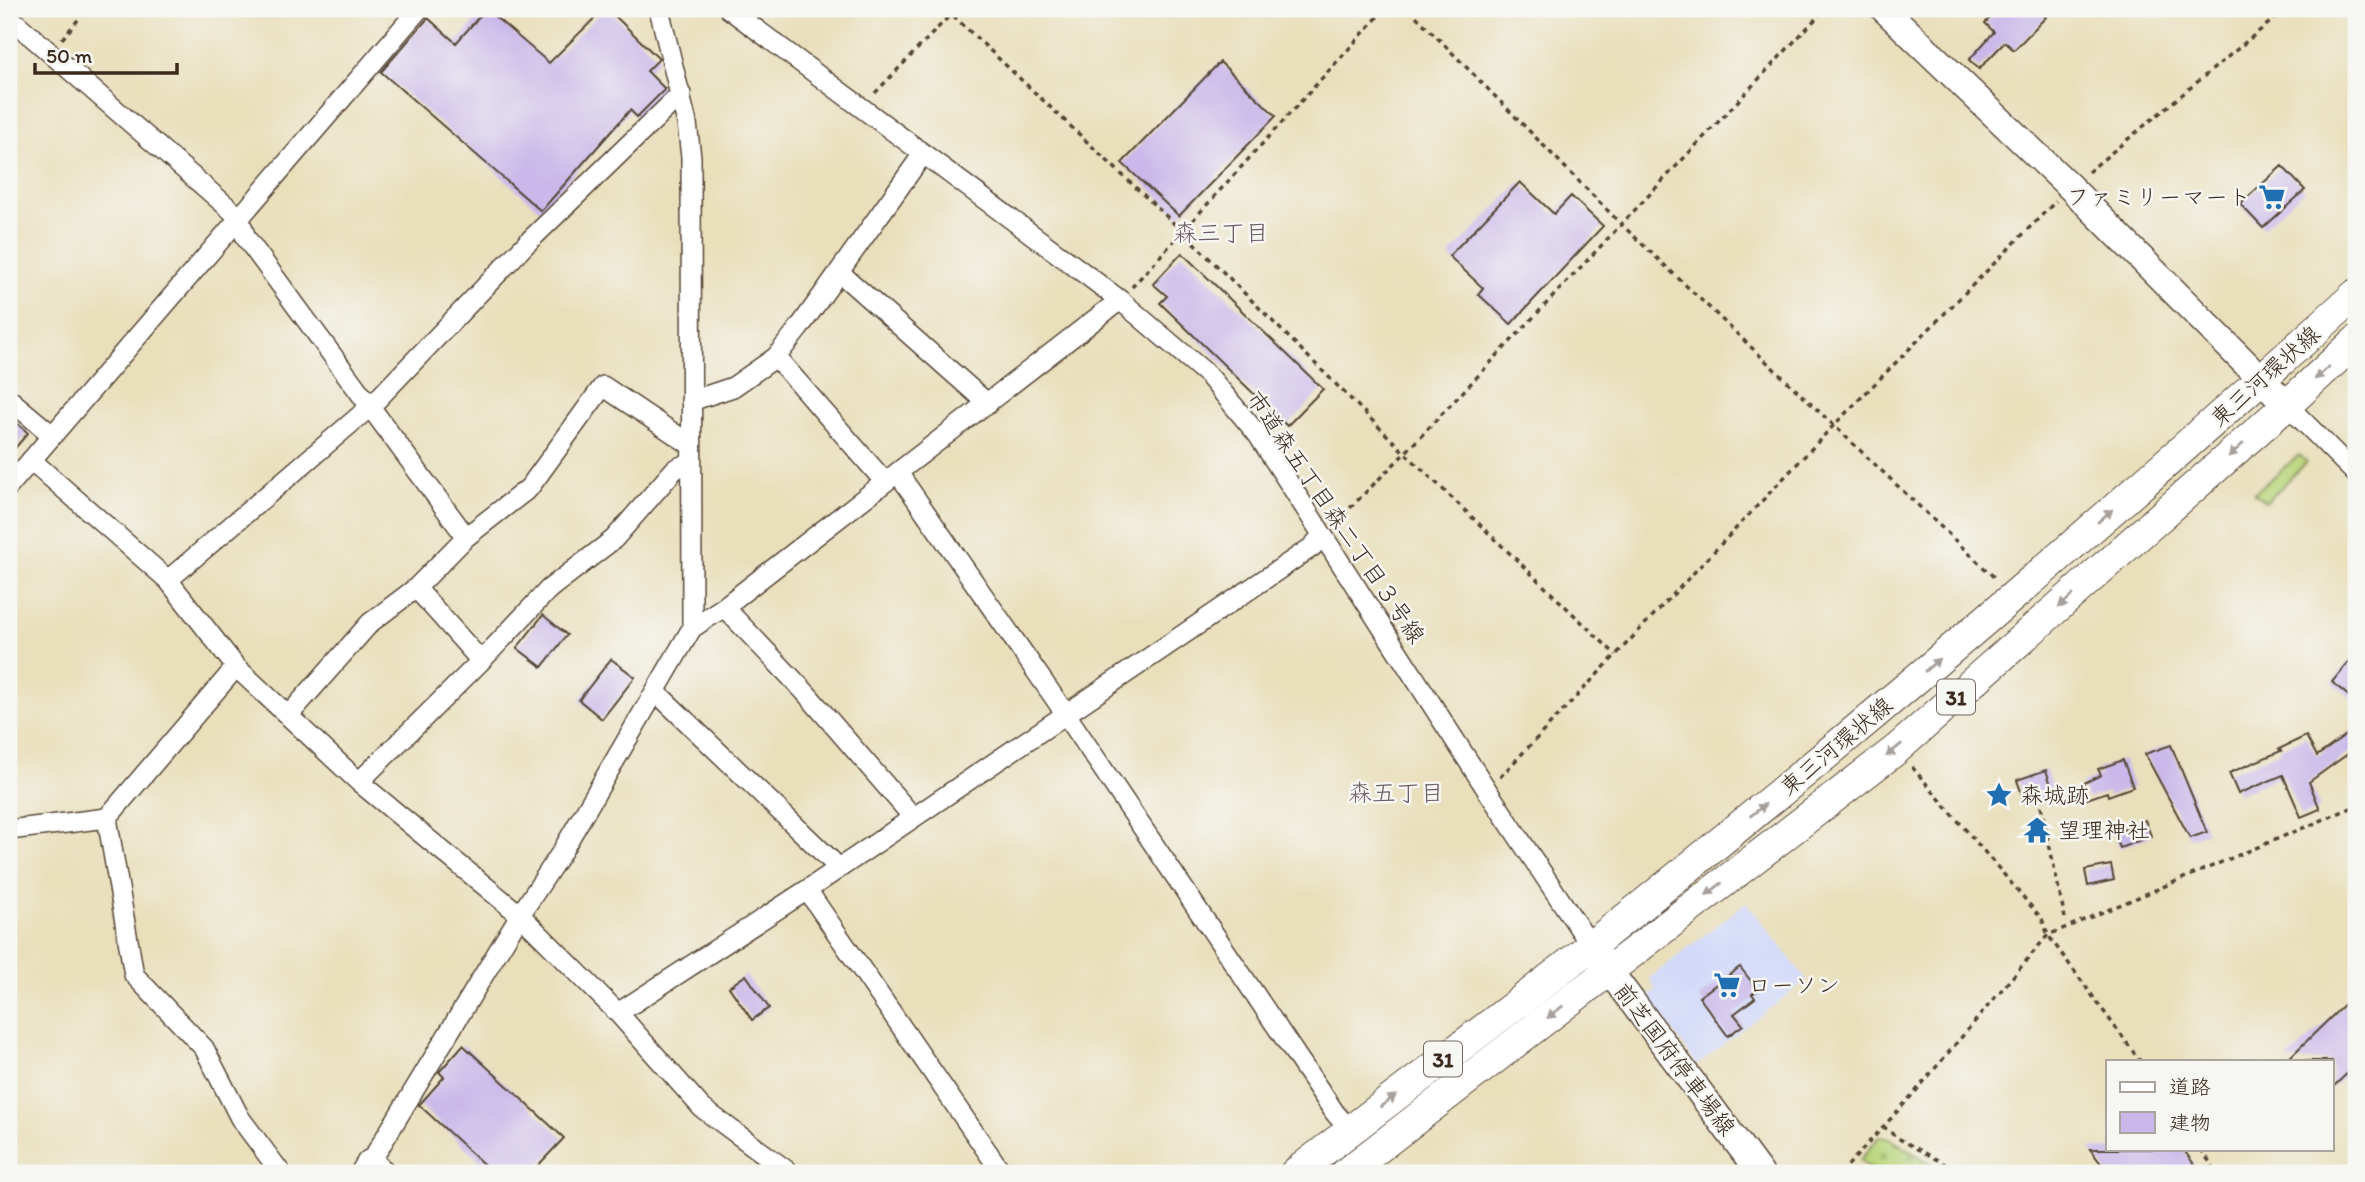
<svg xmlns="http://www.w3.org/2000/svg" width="2365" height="1182" viewBox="0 0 2365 1182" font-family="Itim,'Klee One',sans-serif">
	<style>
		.built { fill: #d2d9f9 }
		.grass { fill: url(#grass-tufts); stroke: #7a804e; stroke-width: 2 }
		.cemetery { fill: url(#cemetery-stones); stroke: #7a804e; stroke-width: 2 }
		.building { fill: #c9b8e9 }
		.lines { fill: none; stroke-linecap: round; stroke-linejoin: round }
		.street-casing { stroke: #554536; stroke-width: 22 }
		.secondary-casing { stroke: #554536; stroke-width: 29 }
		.primary-casing { stroke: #554536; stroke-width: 32 }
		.path { stroke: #554536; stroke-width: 3.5; stroke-dasharray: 5 5; stroke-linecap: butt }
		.street { stroke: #fff; stroke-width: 19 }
		.secondary { stroke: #fff; stroke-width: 26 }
		.primary { stroke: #fff; stroke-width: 30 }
		.oneway { fill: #a79f9a }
		.labels { text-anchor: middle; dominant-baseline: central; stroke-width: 5; stroke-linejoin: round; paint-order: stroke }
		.shield { fill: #f6f6f2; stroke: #73675e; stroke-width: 2 }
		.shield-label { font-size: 21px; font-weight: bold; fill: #3b2a1e }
		.poi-label { font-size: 23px; fill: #3b2a1e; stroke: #f6f6f2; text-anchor: start }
		.street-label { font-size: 23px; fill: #3b2a1e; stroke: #f6f6f2 }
		.neighbourhood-label { font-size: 24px; fill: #6d5c65; stroke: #f6f6f2 }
	</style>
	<defs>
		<pattern id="grass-tufts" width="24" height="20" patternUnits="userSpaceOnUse" patternTransform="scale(1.75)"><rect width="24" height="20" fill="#bad67d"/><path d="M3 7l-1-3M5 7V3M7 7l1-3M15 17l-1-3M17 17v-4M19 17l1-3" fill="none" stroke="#a1b86c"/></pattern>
		<pattern id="cemetery-stones" width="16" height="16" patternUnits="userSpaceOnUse" patternTransform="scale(1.75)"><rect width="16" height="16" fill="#bad67d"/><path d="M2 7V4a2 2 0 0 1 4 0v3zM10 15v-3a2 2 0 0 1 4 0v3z" fill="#a1b86c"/></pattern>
	</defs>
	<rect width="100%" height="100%" fill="#f6f6f2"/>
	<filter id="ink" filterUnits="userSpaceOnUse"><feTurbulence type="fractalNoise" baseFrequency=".0143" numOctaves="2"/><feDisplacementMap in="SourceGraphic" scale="14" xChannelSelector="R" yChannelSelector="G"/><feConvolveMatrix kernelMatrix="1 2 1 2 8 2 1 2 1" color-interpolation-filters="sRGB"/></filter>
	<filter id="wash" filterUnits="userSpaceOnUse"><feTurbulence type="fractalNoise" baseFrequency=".00686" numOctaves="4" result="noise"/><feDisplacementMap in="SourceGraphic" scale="28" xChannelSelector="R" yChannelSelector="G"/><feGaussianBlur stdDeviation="1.57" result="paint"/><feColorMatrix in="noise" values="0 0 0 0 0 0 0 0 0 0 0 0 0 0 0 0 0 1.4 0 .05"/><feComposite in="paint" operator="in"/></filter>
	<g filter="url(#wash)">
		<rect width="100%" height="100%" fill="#e9dfbb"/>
		<!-- built -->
		<path class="built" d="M1746,902L1807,980L1697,1065L1648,996L1656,990L1650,978Z"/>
		<!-- grass -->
		<path class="grass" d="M2299,455L2307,462L2266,502L2254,493Z"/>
		<!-- cemetery -->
		<path class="cemetery" d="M1879,1137H1887L1946,1173H1874L1860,1160Z"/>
		<g id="blocks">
			<!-- building -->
			<path class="building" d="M486,9L549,63L604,9H608L659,59L647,71L665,89L637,117L630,110L541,211L381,72L428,18L456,43Z
				M1999,9H2036L2046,17L2014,50L2005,42L1979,69L1969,60L1994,32L1985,23Z
				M1220,62L1276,116L1179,216L1122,163Z
				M2282,166L2305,190L2263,228L2240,204Z
				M1520,182L1554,214L1571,196L1603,226L1511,324L1478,294L1483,288L1449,256Z
				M1182,253L1323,389L1287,426L1160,303L1167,296L1153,284Z
				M9,416L28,433L9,455Z
				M543,615L567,635L542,667L517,648Z
				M2356,653V702L2332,682Z
				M611,659L635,677L602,719L579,700Z
				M2356,728V748L2309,782L2320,809L2301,817L2283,775L2238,794L2229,773L2281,751L2279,749L2306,736L2317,756Z
				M2171,745L2207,832L2190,838L2145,754Z
				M2123,760L2133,787L2108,796L2107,792L2087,799L2082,784L2101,775L2098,769Z
				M2046,770L2054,794L2025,803L2017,780Z
				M2145,820L2151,836L2120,848L2114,834Z
				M2111,865L2114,880L2088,886L2085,870Z
				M1740,967L1758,990L1752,994L1755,998L1734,1014L1743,1025L1728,1036L1699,997Z
				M746,975L769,1008L752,1020L729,987Z
				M2356,993V1065L2332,1088V1061H2286Z
				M463,1045L564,1138L531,1173H493L419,1105L444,1077L439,1072Z
				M2090,1149H2183L2196,1167L2187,1173H2108Z"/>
		</g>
	</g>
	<g filter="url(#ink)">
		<use href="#blocks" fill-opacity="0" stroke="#554536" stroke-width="2"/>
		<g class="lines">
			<!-- street casing -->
			<g class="street-casing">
				<path id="street" d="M659,9L687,123L691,157L692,628
					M729,9L1120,300L1209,376L1258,435L1487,790L1591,946
					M9,17L239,217L246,238L466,537
					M839,272L988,404
					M776,357L885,482
					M9,399L52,435
					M691,401L733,387L776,357L799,328L923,154
					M2287,405L2356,474
					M31,460L168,580L236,667L359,782L520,915L618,1013L702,1108L790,1173
					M898,473L1065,713L1335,1113L1350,1130
					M9,486L419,9
					M168,580L371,406L526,244L681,94
					M416,588L481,661
					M724,607L805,692L913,817
					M656,692L839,868
					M288,716L370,623L416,588L466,537L529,488L603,386L691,445
					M359,782L481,661L549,589L614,539L675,469L691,462
					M107,818L134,975L204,1048L240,1118L281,1173
					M9,830L107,818L236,667
					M807,890L1002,1173
					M618,1013L807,890L1312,547L1322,536
					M370,1163L520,915L561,853L692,628L724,607L1120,300"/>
			</g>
			<!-- secondary casing -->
			<g class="secondary-casing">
				<path id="secondary" d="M1884,9L2070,187L2287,405
					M1598,956L1760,1173
					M364,1173L370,1163L382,1173"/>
			</g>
			<!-- primary casing -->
			<g class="primary-casing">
				<path id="primary" d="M1295,1173C1394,1096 1494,1023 1592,945C1854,737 2108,518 2356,294
					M1346,1173L1897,749L2287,405L2356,341"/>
			</g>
			<!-- path -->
			<path class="path" d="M946,9L1183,232L1405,453L1616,655
				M1409,9L1621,224L1996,579
				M62,39L87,9
				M875,93L956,9
				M2088,172L2286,9
				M1132,287L1385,9
				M1336,522L1405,453L1825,9
				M1912,767L2042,919L2048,935L2140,1061
				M1500,777L1834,425L2056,201
				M2041,806L2065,918
				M1883,1126L1896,1137L1961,1173
				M2201,1149L2217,1173
				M1841,1173L1915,1092L2048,935L2351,808L2356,803"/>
			<!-- street -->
			<use href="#street" class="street"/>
			<!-- secondary -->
			<use href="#secondary" class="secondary"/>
			<!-- primary -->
			<use href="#primary" class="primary"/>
		</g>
		<!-- one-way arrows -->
		<defs><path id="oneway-solid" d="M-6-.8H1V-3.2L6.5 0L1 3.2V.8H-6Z" transform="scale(1.75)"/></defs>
		<g class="oneway">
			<use href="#oneway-solid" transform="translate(2322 373) rotate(138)"/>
			<use href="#oneway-solid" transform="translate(2236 450) rotate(138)"/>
			<use href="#oneway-solid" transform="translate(2105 516) rotate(-41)"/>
			<use href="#oneway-solid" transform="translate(2066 601) rotate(138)"/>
			<use href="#oneway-solid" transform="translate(1932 665) rotate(-41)"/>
			<use href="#oneway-solid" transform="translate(1894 750) rotate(141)"/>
			<use href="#oneway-solid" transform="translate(1758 810) rotate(-39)"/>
			<use href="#oneway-solid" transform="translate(1714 889) rotate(143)"/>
			<use href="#oneway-solid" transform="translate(1555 1012) rotate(142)"/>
			<use href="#oneway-solid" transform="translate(1388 1101) rotate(-37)"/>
		</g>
	</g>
	<!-- icons -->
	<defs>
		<g id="supermarket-bare" transform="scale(2.1)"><path d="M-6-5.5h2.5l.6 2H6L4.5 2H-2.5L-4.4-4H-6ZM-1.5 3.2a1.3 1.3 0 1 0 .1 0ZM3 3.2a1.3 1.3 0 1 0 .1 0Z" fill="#1f6fb2" stroke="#f6f6f2" stroke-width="2.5" paint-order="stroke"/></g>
		<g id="sight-bare" transform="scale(2.1)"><path d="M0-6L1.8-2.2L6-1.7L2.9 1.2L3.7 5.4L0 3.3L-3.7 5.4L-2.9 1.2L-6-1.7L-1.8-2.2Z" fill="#1f6fb2" stroke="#f6f6f2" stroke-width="2.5" paint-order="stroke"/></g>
		<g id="temple-bare" transform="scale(2.1)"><path d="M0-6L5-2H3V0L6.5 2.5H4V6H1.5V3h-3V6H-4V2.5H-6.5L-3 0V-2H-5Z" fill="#1f6fb2" stroke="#f6f6f2" stroke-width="2.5" paint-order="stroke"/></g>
	</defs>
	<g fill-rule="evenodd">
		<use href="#supermarket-bare" x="2272" y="197"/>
		<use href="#sight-bare" x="1999" y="795"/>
		<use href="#temple-bare" x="2037" y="830"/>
		<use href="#supermarket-bare" x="1727" y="985"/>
	</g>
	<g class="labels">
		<!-- shield labels -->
		<g class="shield">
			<rect x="1937" y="679.5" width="38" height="35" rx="5"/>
			<rect x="1424" y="1041.5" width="38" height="35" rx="5"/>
		</g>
		<g class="shield-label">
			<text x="1956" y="697">31</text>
			<text x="1443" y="1059">31</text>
		</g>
		<!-- poi labels -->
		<g class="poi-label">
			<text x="2251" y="197" text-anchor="end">ファミリーマート</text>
			<text x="2020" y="795">森城跡</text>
			<text x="2058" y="830">望理神社</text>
			<text x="1748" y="985">ローソン</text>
		</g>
		<!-- street labels -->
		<g class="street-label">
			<text transform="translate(2265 376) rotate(-42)">東三河環状線</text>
			<text transform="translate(1336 517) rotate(56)">市道森五丁目森二丁目３号線</text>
			<text transform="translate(1836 746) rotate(-40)">東三河環状線</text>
			<text transform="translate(1675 1059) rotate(53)">前芝国府停車場線</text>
		</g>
		<!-- neighbourhood labels -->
		<g class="neighbourhood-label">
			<text x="1221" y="232">森三丁目</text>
			<text x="1396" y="792">森五丁目</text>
		</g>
	</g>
	<!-- margin -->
	<rect width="2365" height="1182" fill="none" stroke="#f6f6f2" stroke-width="35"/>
	<!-- legend -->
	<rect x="2106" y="1060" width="228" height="91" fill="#f6f6f2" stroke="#aba49d" stroke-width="2"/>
	<rect x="2120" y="1082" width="35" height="10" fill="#ffffff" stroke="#aba49d" stroke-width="2"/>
	<text x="2169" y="1094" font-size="21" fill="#3b2a1e">道路</text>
	<rect x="2120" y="1112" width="35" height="21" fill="#c9b8e9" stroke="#aba49d" stroke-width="2"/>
	<text x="2169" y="1130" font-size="21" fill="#3b2a1e">建物</text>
	<!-- scale -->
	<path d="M35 63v10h142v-10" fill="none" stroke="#3b2a1e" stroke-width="3.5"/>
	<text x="46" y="63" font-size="21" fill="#3b2a1e" stroke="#f6f6f2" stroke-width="5" paint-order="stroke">50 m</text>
</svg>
